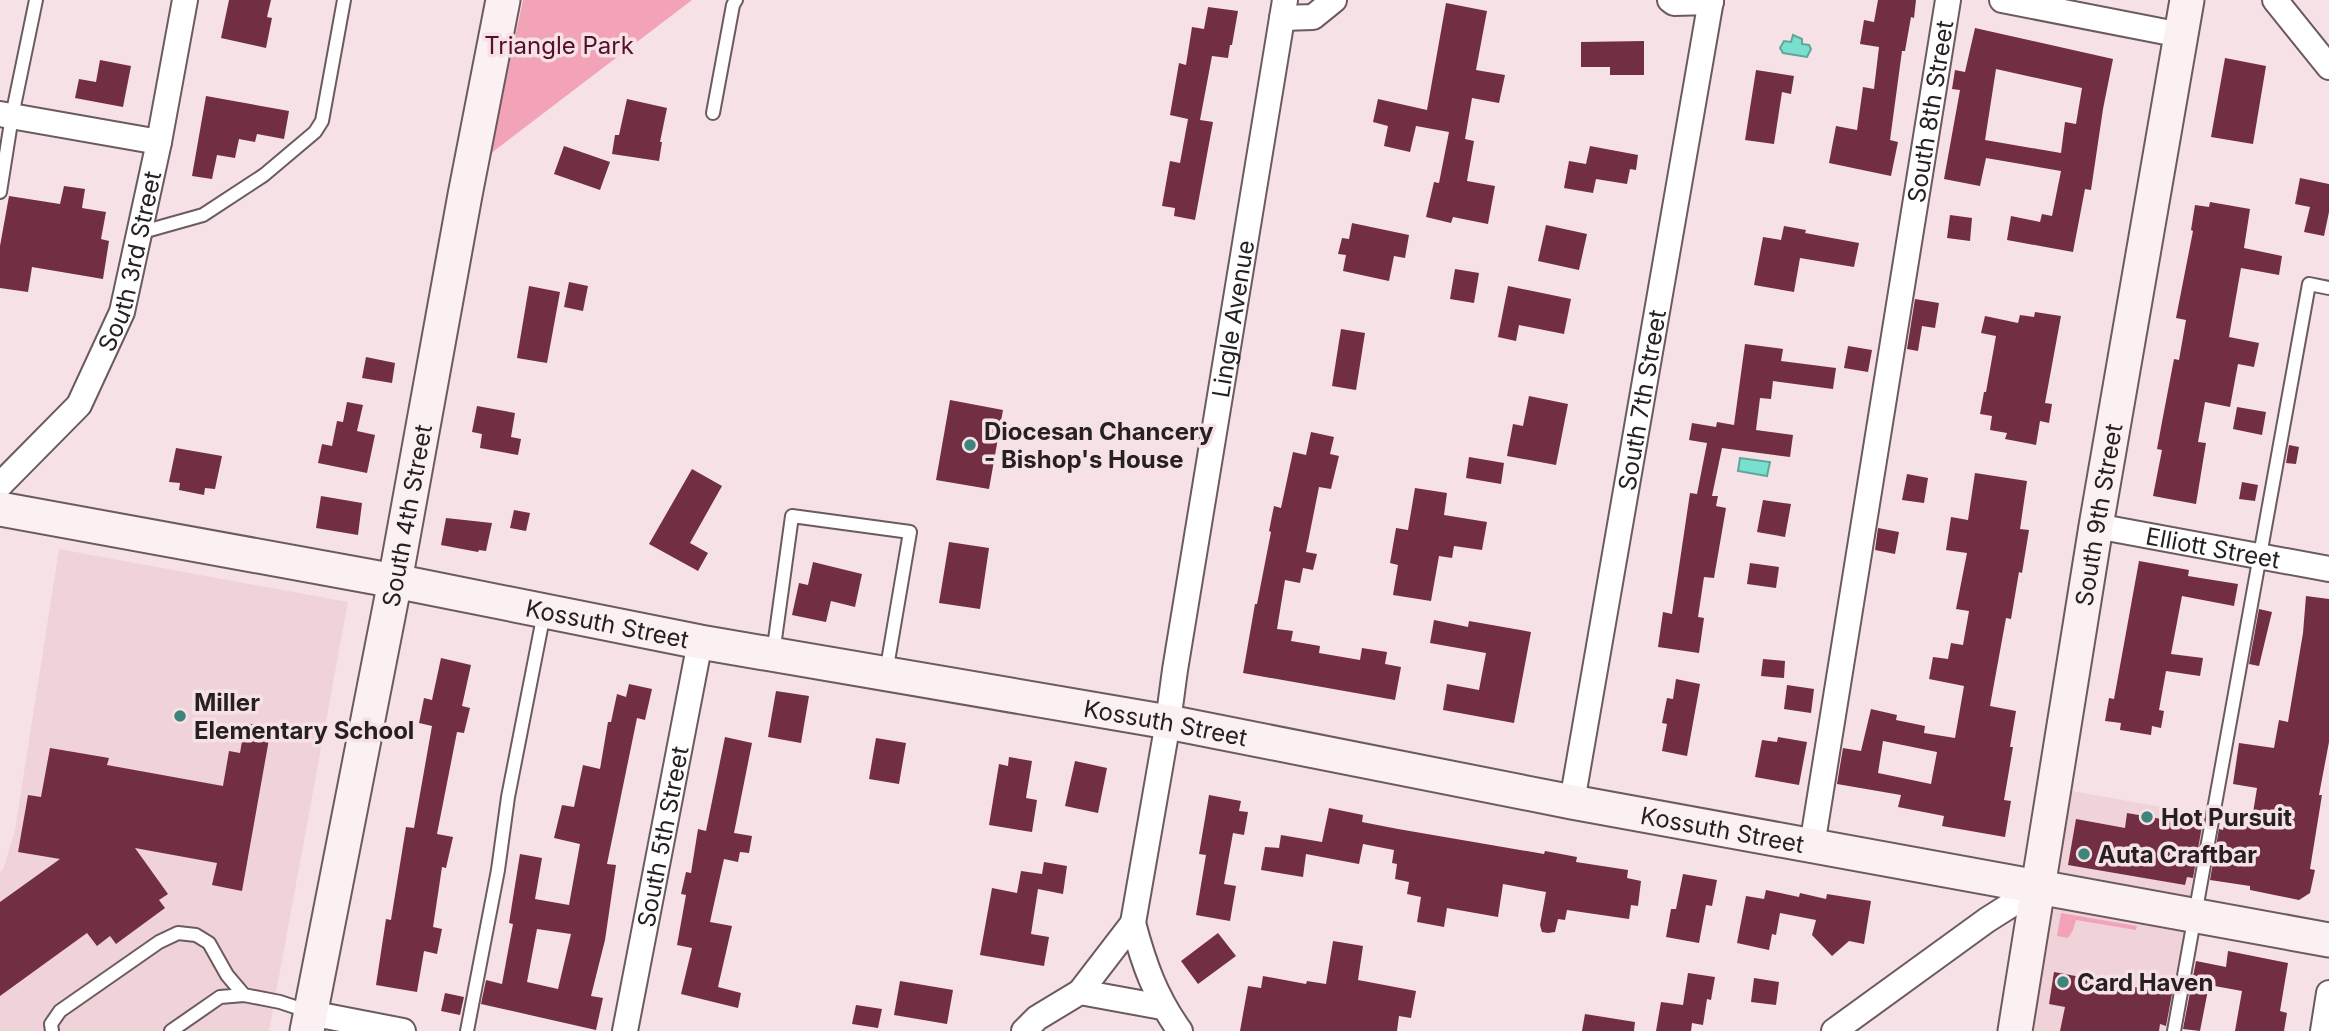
<svg xmlns="http://www.w3.org/2000/svg" width="2329" height="1031" viewBox="0 0 2329 1031" font-family="Inter,sans-serif">
	<style>
		.built { fill: #efd3d9 }
		.green { fill: #f3a3b8 }
		.water { fill: #79dfcf; stroke: #60a69b; stroke-width: 2 }
		.building { fill: #722e43; fill-rule: evenodd }
		.lines { fill: none; stroke-linecap: round; stroke-linejoin: round }
		.lane-casing { stroke: #6b5a5e; stroke-width: 16 }
		.street-casing { stroke: #6b5a5e; stroke-width: 28 }
		.secondary-casing { stroke: #6b5a5e; stroke-width: 37 }
		.lane { stroke: #fff; stroke-width: 12 }
		.street { stroke: #fff; stroke-width: 24 }
		.secondary { stroke: #fbf0f2; stroke-width: 33 }
		.poi-dot { fill: #3f847a; stroke: #f6e2e6; stroke-width: 2.5 }
		.labels { text-anchor: middle; dominant-baseline: central; stroke-width: 7; stroke-linejoin: round; paint-order: stroke }
		.park-label { font-size: 24px; fill: #550f2a; stroke: #f6e2e6 }
		.street-label { font-size: 24px; fill: #272022; stroke: #f6e2e6 }
		.poi-label { font-size: 24px; font-weight: bold; fill: #272022; stroke: #f6e2e6; text-anchor: start }
	</style>
	<rect width="100%" height="100%" fill="#f6e2e6"/>
	<!-- built -->
	<path class="built" d="M59,549L348,602L269,1031H0V872L3,870L15,830Z
		M2055,788L2213,816L2174,1031H2016Z"/>
	<!-- green -->
	<path class="green" d="M523,0H692L490,154Z
		M2061,913L2137,926L2136,930L2076,920L2073,930L2068,938L2057,936Z"/>
	<!-- water -->
	<path class="water" d="M1793,35L1802,39V44L1809,45L1811,49L1807,57L1783,53L1780,48L1784,41L1791,42Z
		M1740,458L1770,462L1767,476L1738,471Z"/>
	<!-- building -->
	<path class="building" d="M229,0H271L267,17L272,18L266,48L221,38Z
		M1878,0H1916L1914,18L1911,17L1905,51H1902L1890,140L1898,142L1891,176L1829,163L1836,126L1857,130L1863,87L1874,89L1879,47L1860,44L1864,20L1874,22Z
		M1446,3L1487,11L1476,70L1505,75L1499,103L1472,98L1465,139L1474,141L1467,181L1495,186L1488,224L1453,217L1451,223L1426,217L1434,182L1439,183L1449,132L1416,126L1410,152L1384,146L1388,126L1373,122L1378,99L1427,110Z
		M1208,7L1238,11L1232,45H1230L1228,58L1212,56L1200,120L1213,122L1195,220L1174,216L1175,208L1162,206L1170,161L1180,163L1188,119L1170,115L1179,63L1186,65L1192,27L1204,29Z
		M1975,28L2113,59L2103,109L2091,190L2085,189L2073,252L2007,240L2011,216L2040,222L2042,214L2052,216L2061,171L1986,158L1980,186L1944,179L1960,90L1952,89L1955,70L1965,72ZM1996,69L2082,88L2076,124L2065,122L2061,153L1985,140Z
		M1644,41V75H1610V67H1581V42Z
		M2225,58L2266,66L2253,144L2211,137Z
		M100,60L131,66L123,107L75,98L79,79L96,82Z
		M1756,70L1794,76L1791,94L1782,92L1774,144L1745,140Z
		M206,96L289,111L284,139L257,134L255,142L239,139L235,158L217,155L212,179L192,176Z
		M627,99L667,108L660,142H662L659,161L612,154L615,135H619Z
		M564,146L610,162L600,190L554,174Z
		M1590,146L1638,155L1636,170L1630,169L1627,184L1596,179L1593,193L1564,188L1569,161L1586,164Z
		M2300,178L2329,184V212L2324,236L2304,232L2310,207L2295,204Z
		M64,186L85,189L82,208L106,212L101,239L109,241L103,279L32,267L28,292L0,288V246L9,196L60,204Z
		M2210,202L2250,209L2244,248L2282,256L2279,275L2241,268L2229,337L2259,343L2254,367L2238,364L2230,407L2205,402L2198,442L2206,443L2196,504L2153,496L2162,450L2157,449L2162,422L2174,359L2179,360L2186,320L2176,318L2193,231L2191,230L2195,205L2209,207Z
		M1950,215L1972,218L1970,241L1947,238Z
		M1352,223L1409,235L1405,258L1394,256L1389,281L1343,271L1346,255L1338,254L1342,238L1349,239Z
		M1546,225L1587,234L1579,270L1538,261Z
		M1784,226L1806,230L1805,233L1859,243L1854,267L1800,258L1794,292L1754,285L1763,237L1781,240Z
		M1455,269L1479,273L1474,303L1450,299Z
		M569,282L588,286L583,311L564,307Z
		M529,286L560,292L547,363L517,358Z
		M1508,286L1571,299L1564,334L1519,325L1516,341L1498,337Z
		M1915,299L1939,303L1935,328L1922,326L1918,351L1907,349Z
		M2035,312L2061,316L2045,403L2052,404L2049,423L2040,421L2036,445L2005,439L2007,433L1990,430L1992,416L1980,414L1984,392H1986L1996,336L1981,333L1985,316L2018,323L2020,315L2034,317Z
		M1341,329L1365,333L1356,390L1332,386Z
		M1745,344L1783,349L1781,361L1836,368L1833,389L1773,381L1771,399L1760,398L1756,430L1793,435L1790,457L1722,448L1712,496H1718L1716,506L1726,508L1714,578L1704,577L1698,617L1704,618L1699,653L1658,647L1663,612L1672,614L1690,493L1697,494L1707,443L1689,440L1692,423L1716,427L1717,422L1734,425Z
		M1848,346L1872,350L1868,372L1844,368Z
		M366,357L395,363L392,383L362,378Z
		M1529,396L1568,404L1556,465L1507,456L1513,424L1523,426Z
		M950,400L1003,410L989,489L936,480Z
		M347,402L363,405L357,431L375,435L367,473L318,463L322,444L332,446L337,421L343,422Z
		M477,406L515,413L511,437L521,439L518,455L480,448L482,434L472,432Z
		M2237,407L2266,412L2262,435L2233,429Z
		M1311,432L1334,437L1330,454L1339,456L1331,489L1319,487L1306,552L1317,554L1313,570L1303,568L1300,583L1285,580L1277,629L1293,631L1291,641L1320,646L1319,653L1360,660L1362,648L1387,652L1385,664L1401,667L1395,700L1243,673L1255,604H1257L1271,532L1269,531L1274,506L1281,508L1293,452L1306,455Z
		M2289,445L2299,447L2296,464L2286,463Z
		M176,448L222,456L215,489L205,488L204,495L179,490L180,483L169,482Z
		M1469,457L1504,463L1501,484L1466,478Z
		M692,469L722,486L690,543L708,553L698,571L649,544Z
		M1975,473L2027,481L2020,529L2029,530L2022,573L2019,572L2011,619L2006,618L1990,706L2016,711L2010,747H2013L2004,800L2011,801L2005,837L1942,826L1944,816L1898,807L1901,795L1837,784L1843,748L1861,751L1871,709L1897,715L1896,720L1925,726L1924,733L1955,738L1964,686L1929,679L1933,657L1948,659L1951,643L1963,645L1969,611L1956,609L1967,553L1946,550L1951,517L1968,520ZM1883,741L1937,752L1931,784L1878,773Z
		M1907,474L1928,478L1924,503L1902,500Z
		M2242,482L2258,485L2255,501L2239,499Z
		M1415,488L1447,493L1444,515L1487,522L1482,550L1454,546L1452,558L1439,556L1431,601L1393,595L1398,565L1390,563L1396,528L1408,530Z
		M321,496L362,503L358,535L316,528Z
		M1763,500L1791,504L1785,537L1757,532Z
		M514,510L530,513L526,531L510,528Z
		M446,518L492,523L486,551L479,550L478,552L441,545Z
		M1878,528L1899,532L1895,554L1875,550Z
		M949,542L989,548L980,609L939,603Z
		M2139,561L2189,570L2188,576L2238,584L2234,606L2182,596L2171,654L2203,658L2200,676L2166,671L2159,710L2164,711L2161,728L2152,726L2151,735L2120,730L2121,723L2105,721L2109,698L2114,699Z
		M813,562L862,574L855,607L831,601L826,622L792,615L799,583L808,585Z
		M1750,563L1779,567L1776,588L1747,584Z
		M2306,596L2329,599V742L2319,795H2322L2310,869L2315,870L2310,893L2299,900L2250,890V886L2210,880L2219,829L2223,830L2225,821L2251,825L2257,788L2233,784L2239,743L2274,748L2279,720L2288,722L2303,633Z
		M2259,609L2272,612L2259,666L2249,664Z
		M1434,620L1468,627L1469,621L1531,632L1514,723L1443,710L1447,684L1479,690L1486,653L1430,643Z
		M441,658L471,665L462,706L470,708L464,733L457,732L437,834L453,837L446,868L442,867L433,927L442,929L437,954L424,951L417,992L376,985L386,919L391,920L406,827L414,828L432,726L419,723L424,698L432,700Z
		M1763,659L1785,661L1784,678L1761,676Z
		M1676,679L1700,684L1687,756L1662,751L1667,724L1662,723L1667,698L1673,699Z
		M629,684L652,689L645,720L637,718L607,864L616,865L605,940L591,996L603,998L596,1030L481,1004L486,980L502,984L513,924L509,923L520,854L542,858L535,899L569,905L580,844L554,838L562,805L574,807L583,765L600,769L608,722H611L617,694L626,697ZM537,929L571,934L558,989L527,982Z
		M1787,685L1814,689L1811,713L1784,709Z
		M776,691L809,696L801,743L768,737Z
		M245,723L271,728L242,891L212,885L217,863L135,848L168,894L159,900L165,908L116,944L110,936L97,946L87,933L0,996V902L60,859L18,852L28,795L41,797L50,748L109,758L107,765L223,786L229,751L240,753Z
		M725,737L752,743L734,833L752,836L749,853L740,852L738,862L724,859L710,922L732,926L718,987L741,993L738,1008L681,994L692,948L677,945L686,895L681,894L686,872L691,873L698,829L706,831Z
		M1778,737L1807,742L1799,785L1755,777L1762,740L1777,742Z
		M876,738L906,743L899,784L869,779Z
		M1009,757L1032,761L1026,798L1037,800L1032,832L989,825L999,764L1008,766Z
		M1075,761L1107,768L1098,813L1065,806Z
		M1209,795L1241,801L1239,811L1248,812L1244,835L1233,833L1224,884L1236,886L1230,921L1196,915L1206,855L1199,854Z
		M1329,808L1363,815L1362,822L1398,829L1544,854L1545,851L1577,857L1576,862L1628,870L1627,878L1641,881L1638,906L1631,905L1629,919L1567,910L1565,920L1558,919L1555,932L1548,933L1542,932L1540,925L1546,892L1503,884L1498,917L1447,908L1444,927L1417,922L1421,897L1407,894L1409,882L1395,879L1397,864L1392,863L1394,850L1363,844L1359,864L1306,854L1303,877L1261,870L1265,847L1279,848L1281,835L1322,842Z
		M2127,813L2202,826L2193,878L2187,877L2185,885L2068,865L2076,819L2125,828Z
		M1044,862L1067,866L1063,894L1038,889L1031,934L1049,937L1044,966L980,955L992,888L1017,893L1021,871L1042,874Z
		M1683,874L1717,880L1712,906L1706,905L1699,943L1666,937L1671,909H1676Z
		M1766,890L1799,897L1800,893L1826,899L1827,894L1871,901L1864,944L1849,941L1832,956L1812,935L1816,920L1780,913L1776,935L1772,934L1769,950L1737,943L1746,896L1764,899Z
		M1218,933L1236,956L1198,984L1181,961Z
		M1333,941L1363,946L1358,980L1416,991L1411,1018L1399,1016L1397,1031H1240L1248,986L1261,988L1263,976L1306,984L1307,981L1326,984Z
		M2228,951L2288,963L2280,1011L2287,1013L2284,1031H2235L2242,991L2209,985L2200,1031L2183,1029L2196,961L2226,967Z
		M2054,972L2172,994L2166,1026L2160,1024L2159,1031H2060L2065,1007L2049,1004Z
		M1688,973L1715,977L1711,1000L1707,999L1703,1025L1692,1023L1691,1031H1656L1661,1002L1683,1005Z
		M1754,978L1779,982L1776,1005L1751,1002Z
		M900,981L953,990L947,1024L894,1015Z
		M445,993L464,997L460,1015L441,1011Z
		M856,1005L882,1009L878,1028L852,1024Z
		M1585,1014L1635,1022L1634,1031H1582Z"/>
	<g class="lines">
		<!-- lane casing -->
		<g class="lane-casing">
			<path id="lane" d="M713,113L733,5L736,0
				M0,192L12,116L36,0
				M139,233L203,215L264,175L315,132L322,121L344,0
				M773,654L792,516L910,532L886,673
				M52,1031L51,1024L60,1011L159,942L178,933L196,935L209,943L227,975L244,995L280,1002L310,1012
				M171,1031L220,997L244,995
				M467,1031L498,870L508,797L544,613
				M2174,1031L2309,284L2329,288"/>
		</g>
		<!-- street casing -->
		<g class="street-casing">
			<g id="street">
				<path d="M1670,0L1674,3L1711,2"/>
				<path d="M2002,0L2181,35"/>
				<path d="M2275,0L2329,67"/>
				<path d="M1282,18L1313,17L1334,0"/>
				<path d="M0,114L159,142"/>
				<path id="s1" d="M0,485L79,405L122,312L159,142L185,0"/>
				<path id="s2" d="M2096,526L2329,569"/>
				<path id="s3" d="M1572,802L1711,0"/>
				<path id="s4" d="M1812,846L1948,0"/>
				<path d="M1133,923C1144,964 1155,996 1180,1031"/>
				<path d="M1080,992L1162,1007"/>
				<path d="M310,1013L403,1031"/>
				<path id="s5" d="M625,1031L700,642"/>
				<path id="s6" d="M1024,1031L1037,1018L1080,992L1133,923L1168,722L1175,670L1285,0"/>
				<path d="M1834,1031L1987,920L2039,887"/>
				<path d="M2323,1031L2329,993"/>
			</g>
		</g>
		<!-- secondary casing -->
		<g class="secondary-casing">
			<g id="secondary">
				<path id="s7" d="M0,509L395,581L700,642L1168,722L1572,802L2329,940"/>
				<path id="s8" d="M307,1031L395,581L465,195L503,0"/>
				<path id="s9" d="M2015,1031L2096,526L2187,0"/>
			</g>
		</g>
		<!-- lane -->
		<use href="#lane" class="lane"/>
		<!-- street -->
		<use href="#street" class="street"/>
		<!-- secondary -->
		<use href="#secondary" class="secondary"/>
	</g>
	<!-- markers -->
	<g class="poi-dot">
		<circle cx="970" cy="445" r="7"/>
		<circle cx="180" cy="716" r="7"/>
		<circle cx="2147" cy="817" r="7"/>
		<circle cx="2084" cy="854" r="7"/>
		<circle cx="2063" cy="982" r="7"/>
	</g>
	<g class="labels">
		<!-- park labels -->
		<g class="park-label">
			<text x="559" y="45">Triangle Park</text>
		</g>
		<!-- street labels -->
		<g class="street-label">
			<text stroke="none"><textPath href="#s4" startOffset="744">South 8th Street</textPath></text>
			<text stroke="none"><textPath href="#s1" startOffset="266">South 3rd Street</textPath></text>
			<text stroke="none"><textPath href="#s6" startOffset="768">Lingle Avenue</textPath></text>
			<text stroke="none"><textPath href="#s3" startOffset="408">South 7th Street</textPath></text>
			<text stroke="none"><textPath href="#s9" startOffset="523">South 9th Street</textPath></text>
			<text stroke="none"><textPath href="#s8" startOffset="525">South 4th Street</textPath></text>
			<text stroke="none"><textPath href="#s2" startOffset="119">Elliott Street</textPath></text>
			<text stroke="none"><textPath href="#s7" startOffset="618">Kossuth Street</textPath></text>
			<text stroke="none"><textPath href="#s7" startOffset="1185">Kossuth Street</textPath></text>
			<text stroke="none"><textPath href="#s7" startOffset="1752">Kossuth Street</textPath></text>
			<text stroke="none"><textPath href="#s5" startOffset="198">South 5th Street</textPath></text>
		</g>
		<!-- poi labels -->
		<g class="poi-label">
			<text x="984" y="431">Diocesan Chancery<tspan x="984" dy="28">- Bishop's House</tspan></text>
			<text x="194" y="702">Miller<tspan x="194" dy="28">Elementary School</tspan></text>
			<text x="2161" y="817">Hot Pursuit</text>
			<text x="2098" y="854">Auta Craftbar</text>
			<text x="2077" y="982">Card Haven</text>
		</g>
	</g>
</svg>
